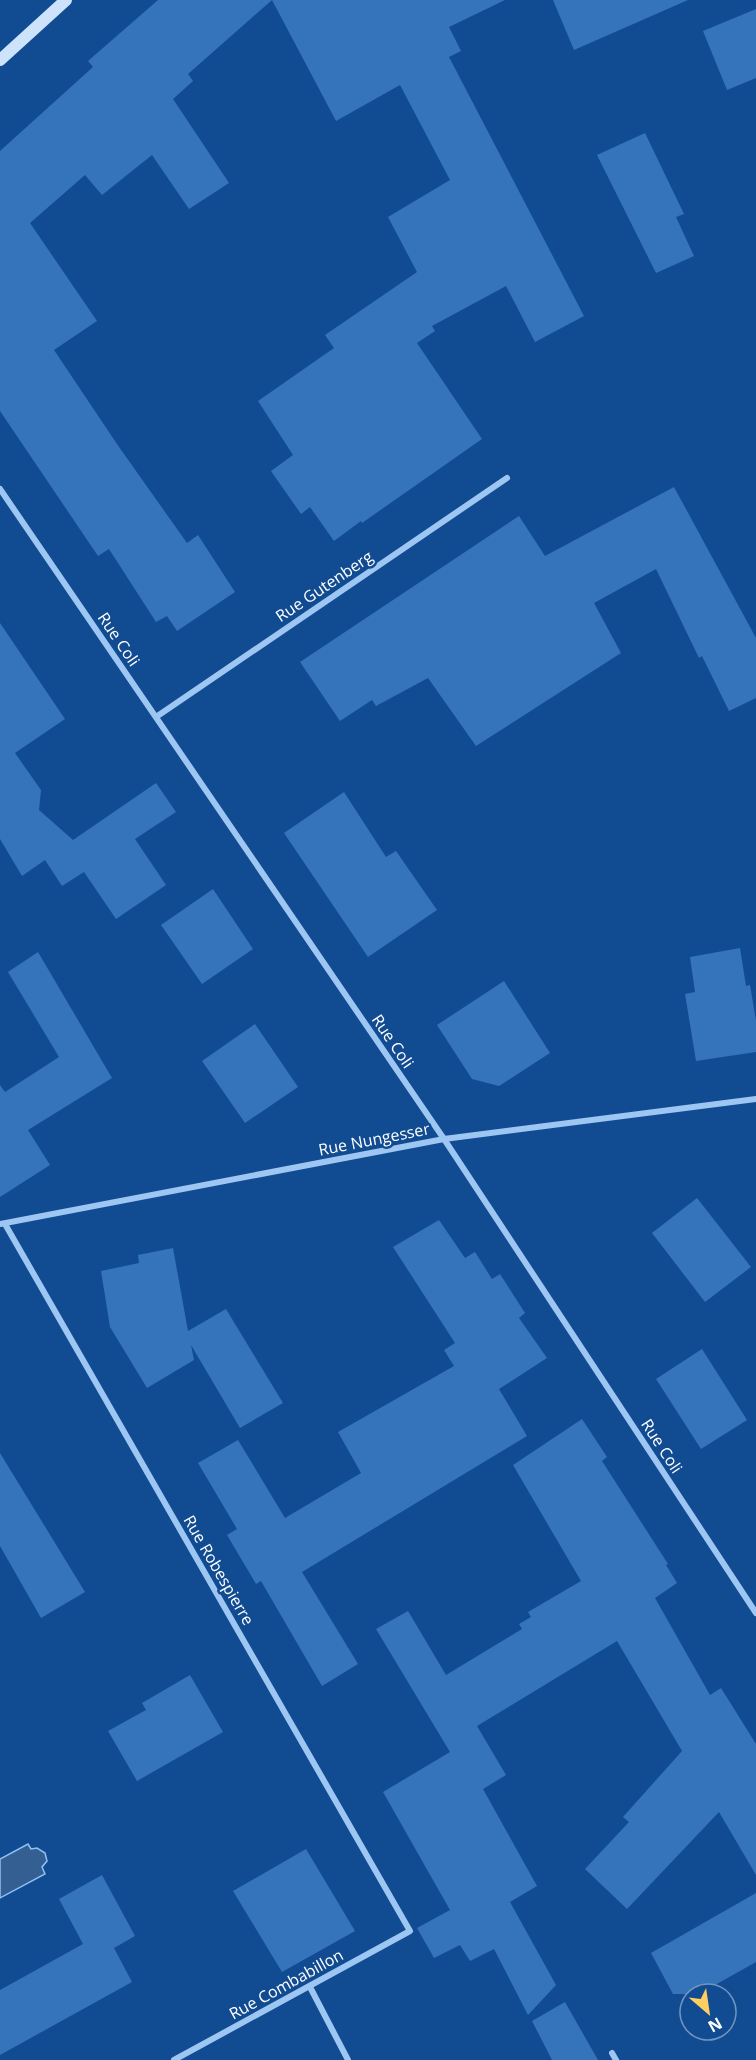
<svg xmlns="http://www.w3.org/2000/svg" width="756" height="2060" viewBox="0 0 756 2060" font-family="'Open Sans',sans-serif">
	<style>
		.water { fill: #345f92; stroke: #90c1f6; stroke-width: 1.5 }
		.building { fill: #3574ba }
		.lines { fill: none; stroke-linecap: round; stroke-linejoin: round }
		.street { stroke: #9ec6f3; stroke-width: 6 }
		.secondary { stroke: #cde3fc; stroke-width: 12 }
		.labels { text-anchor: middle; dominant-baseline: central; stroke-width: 5; stroke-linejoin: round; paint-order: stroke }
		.street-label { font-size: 16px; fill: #fff; stroke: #114c92 }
	</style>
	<rect width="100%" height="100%" fill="#114c92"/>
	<!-- water -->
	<path class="water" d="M28,1844L31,1849L37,1848L45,1853L47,1861L42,1867L45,1874L0,1898V1859Z"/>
	<!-- building -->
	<path class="building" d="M158,0H505L449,27L461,51L449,57L584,316L535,342L506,286L432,326L435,331L417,343L482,439L362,523L361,521L334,541L310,507L301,514L271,471L293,455L258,401L334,348L325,335L417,272L388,217L450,180L400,85L336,121L272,0L188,74L193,81L173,99L229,183L189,209L152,155L102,195L85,175L30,223L97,321L54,350L119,447L187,543L198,535L235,592L177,631L167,616L156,622L109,549L98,556L0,411V151L93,67L88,61Z
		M553,0H688L574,50Z
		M756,9V78L727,90L703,31Z
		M645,133L684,214L676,217L694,256L656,273L597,155Z
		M674,487L756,638V698L729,711L702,656L699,658L656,569L594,603L621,653L476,746L428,678L376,706L372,700L340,721L300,662L519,516L545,556Z
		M0,623L65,719L15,753L41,790L39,810L73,840L156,783L176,812L135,839L166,885L116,919L84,872L62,886L45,860L22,876L0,839Z
		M344,792L386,857L396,851L437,910L368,957L284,833Z
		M213,889L253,949L202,984L161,925Z
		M740,948L746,986L750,985L756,1021V1052L696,1061L685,994L695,992L690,957Z
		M38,952L112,1078L28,1130L50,1165L0,1197V1085L5,1092L59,1057L8,972Z
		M504,981L550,1053L499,1086L472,1079L437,1025Z
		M255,1024L298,1087L245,1123L202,1061Z
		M697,1198L751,1267L705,1302L652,1233Z
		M439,1220L465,1258L475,1252L492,1279L500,1274L525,1313L519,1318L547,1358L499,1389L527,1436L302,1572L358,1664L322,1686L261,1581L256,1584L227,1535L237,1529L198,1463L238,1440L285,1518L361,1473L338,1432L454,1366L444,1350L455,1343L393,1247Z
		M173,1248L188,1331L226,1309L283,1403L240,1428L191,1345L194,1360L147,1388L110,1327L101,1271L139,1263L138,1255Z
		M702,1349L747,1420L701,1449L656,1379Z
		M582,1419L607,1457L602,1461L668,1564L666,1565L677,1583L655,1598L710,1695L721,1688L756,1744V1875L719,1812L627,1909L585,1869L629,1822L623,1817L682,1751L617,1641L477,1726L506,1775L483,1789L537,1886L510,1902L556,1985L528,2015L494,1949L470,1961L460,1945L434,1958L417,1928L450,1910L383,1792L450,1752L376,1629L408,1611L446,1675L522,1629L519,1624L531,1617L528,1612L581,1581L513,1465Z
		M0,1453L85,1592L41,1618L0,1546Z
		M190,1675L223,1732L137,1781L108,1731L146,1710L142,1703Z
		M306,1849L355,1931L282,1972L233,1891Z
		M102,1875L135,1936L114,1948L132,1982L0,2055V1990L83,1944L59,1899Z
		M756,1893V1962L699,1994H673L651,1953Z
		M565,2002L598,2060H552L532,2021Z"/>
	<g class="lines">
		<!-- street -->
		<path class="street" d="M0,489L444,1139L756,1613
			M156,717L507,478
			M0,1224L444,1139L756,1099
			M5,1224L410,1931L174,2060
			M310,1987L348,2060
			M612,2053L616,2060"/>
		<!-- secondary -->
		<path class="secondary" d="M0,60L66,0"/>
	</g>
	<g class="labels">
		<!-- street labels -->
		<g class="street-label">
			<text transform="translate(324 586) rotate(-34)">Rue Gutenberg</text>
			<text transform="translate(119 639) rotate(56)">Rue Coli</text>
			<text transform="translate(393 1041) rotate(56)">Rue Coli</text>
			<text transform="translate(374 1139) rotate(-11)">Rue Nungesser</text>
			<text transform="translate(662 1446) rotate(57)">Rue Coli</text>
			<text transform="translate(219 1570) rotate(60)">Rue Robespierre</text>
			<text transform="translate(286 1984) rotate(-29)">Rue Combabillon</text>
		</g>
	</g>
	<!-- north arrow -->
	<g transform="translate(708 2012) rotate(151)"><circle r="28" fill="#114c92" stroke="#7094be" stroke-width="1.5"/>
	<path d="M0-4.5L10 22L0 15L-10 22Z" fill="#ffce60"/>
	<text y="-9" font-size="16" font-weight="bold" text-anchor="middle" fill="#ffffff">N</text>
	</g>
</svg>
